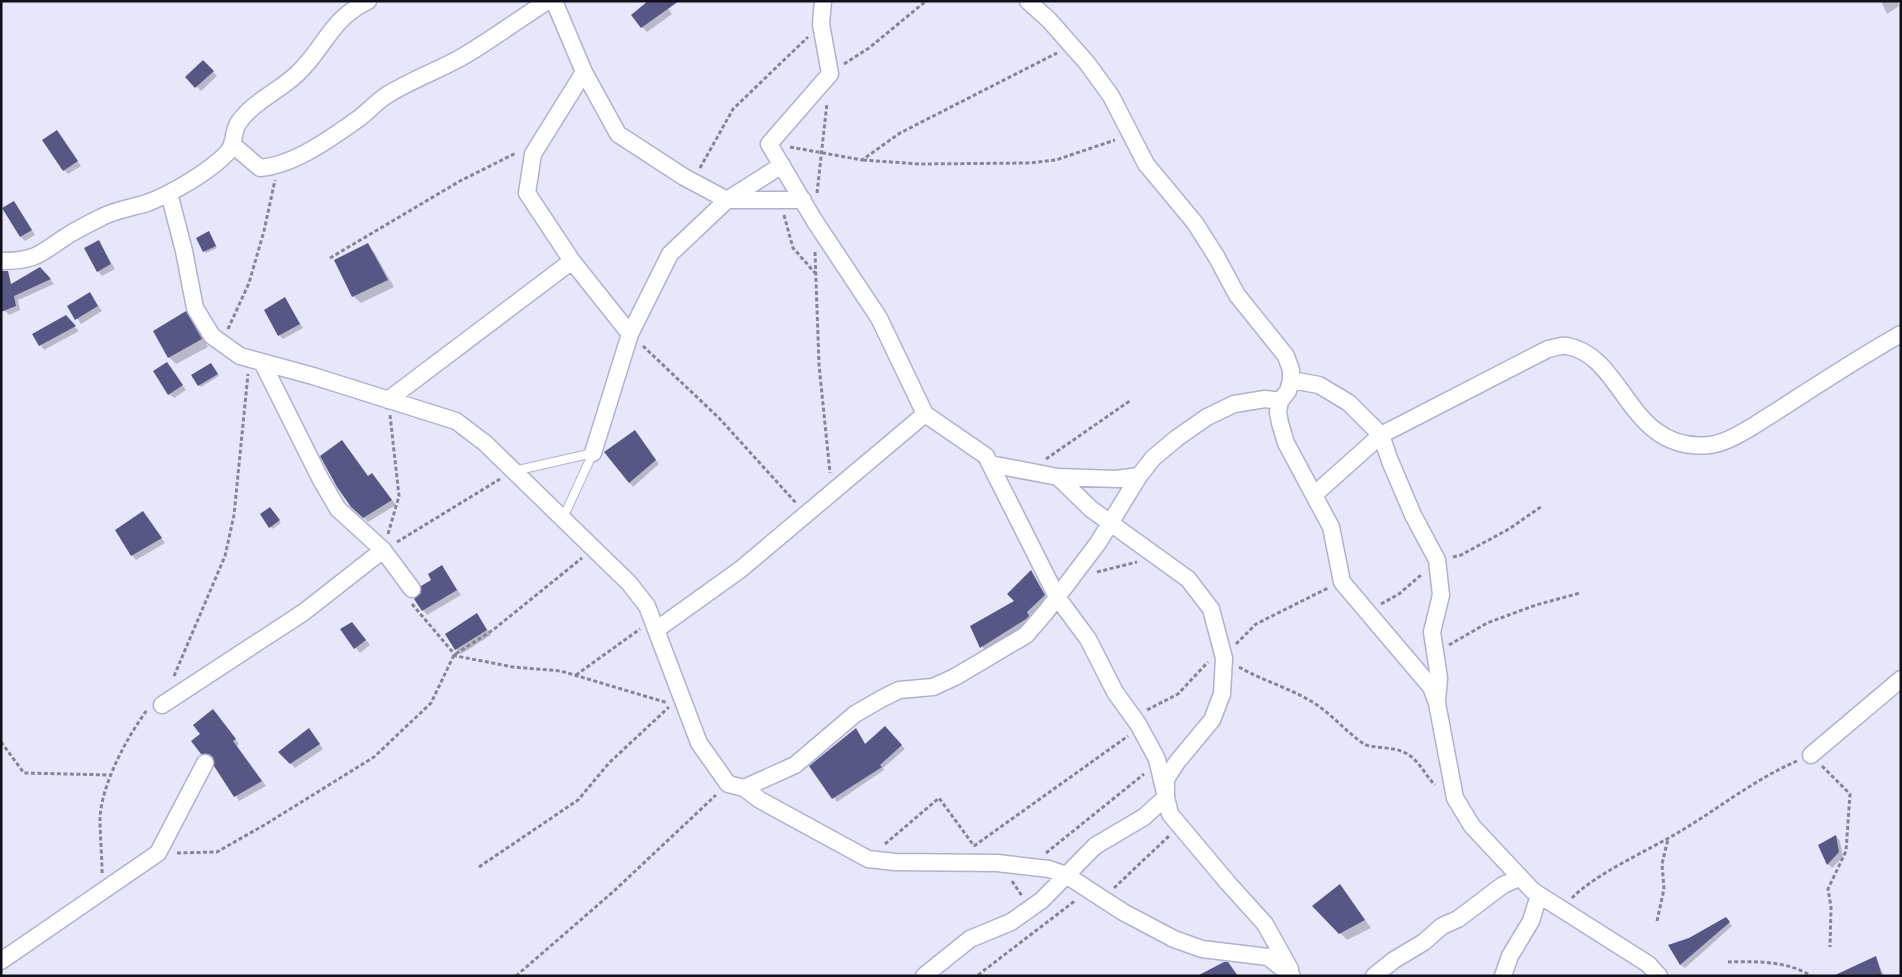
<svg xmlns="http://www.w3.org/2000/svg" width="1902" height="977" viewBox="0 0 1902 977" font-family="'Exo 2',sans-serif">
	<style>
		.shadow { fill: #0003 }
		.building { fill: #575786 }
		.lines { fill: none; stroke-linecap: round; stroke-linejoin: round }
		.service-casing { stroke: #b0b1cf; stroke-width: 10 }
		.minor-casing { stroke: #b0b1cf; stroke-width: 19 }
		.path { stroke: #858695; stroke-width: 3; stroke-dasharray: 4 2.5; stroke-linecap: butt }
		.service { stroke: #fff; stroke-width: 8 }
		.minor { stroke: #fff; stroke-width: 16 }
	</style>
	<rect width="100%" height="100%" fill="#e6e7fa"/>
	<!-- shadow -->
	<path class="shadow" d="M663,1L672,14L647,32L642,27Z
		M1881,1H1897L1899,6L1887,14Z
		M203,61L217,76L201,91L187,77Z
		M57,132L81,166L68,174L64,170Z
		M14,203L35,235L25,241L21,237Z
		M211,235L217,248L206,253L204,251Z
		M99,242L115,269L102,276L98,271Z
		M367,245L374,252L394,287L361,303L353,296Z
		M45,273L54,284L18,300L20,310L9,315L4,310L1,291Z
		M90,294L102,311L81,324L69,306Z
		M285,299L303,328L283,339L279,335Z
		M186,313L193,320L208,347L176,364L169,357Z
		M65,317L79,331L44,350L34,334Z
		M167,364L186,390L174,398L169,394Z
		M213,366L219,376L201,387L199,385Z
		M638,435L659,464L633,487L606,452Z
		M368,477L376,479L396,505L368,522L352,506Z
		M272,510L281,523L272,529L261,515Z
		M147,517L165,543L136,560L132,555Z
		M442,567L461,595L427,615L423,610Z
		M1031,572L1047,599L1030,617L1032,620L1030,623L985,651L971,626L1016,602Z
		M477,615L491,635L461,654L456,649Z
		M356,628L370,645L360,653L341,629Z
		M218,716L239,744L237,746L266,786L239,801L214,758H207L202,753Z
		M885,728L905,749L883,768L884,770L837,802L811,766L856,729L866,745Z
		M313,734L323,749L295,768L280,752Z
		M1836,836L1840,841L1843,857L1832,868L1828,864Z
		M1340,885L1371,928L1347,940L1314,906Z
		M1729,922L1732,926L1685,968L1681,965L1670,946Z
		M1876,957L1884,976H1837Z"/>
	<!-- building -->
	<path class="building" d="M648,1H679L641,28L631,15Z
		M203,60L214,71L195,88L185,77Z
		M57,130L78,161L63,171L42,140Z
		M14,201L32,230L20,237L2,208Z
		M209,231L216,246L203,252L196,238Z
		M99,240L111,264L97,272L84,248Z
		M368,243L388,280L352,297L334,260Z
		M40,267L51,279L14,296L16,306L1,312V271H8L11,284Z
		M90,292L98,306L75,320L67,306Z
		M285,297L300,324L278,336L264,310Z
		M186,311L202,339L168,358L153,331Z
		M66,315L76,326L39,346L32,334Z
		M167,362L183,385L168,395L153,371Z
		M211,363L218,374L198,386L191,375Z
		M635,430L656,460L629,483L604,452Z
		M342,440L368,476L372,473L392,500L363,518L351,507L337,487L320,456Z
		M270,507L280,520L269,528L260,514Z
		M143,511L162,538L131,556L115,530Z
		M442,565L457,590L422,611L414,599L421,593V586L431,580L428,574Z
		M1031,570L1045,595L1027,612L1029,616L1026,619L980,648L970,626L1014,601L1007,594Z
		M477,613L487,630L455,650L445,634Z
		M352,622L366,640L354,649L340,629Z
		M213,709L236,739L233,741L262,781L234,797L214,766L213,757L209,754H201L191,741L200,734L193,725Z
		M885,726L902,745L880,765L882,767L832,799L809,766L856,728L865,744Z
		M309,728L320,744L290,764L278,752Z
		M1836,835L1839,852L1827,865L1818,845Z
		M1340,884L1365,920L1339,934L1312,906Z
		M1726,917L1730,922L1680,965L1668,945L1689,938Z
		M1876,956L1882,976H1833Z
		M1224,962H1228L1238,976H1197Z"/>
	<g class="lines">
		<!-- service casing -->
		<g class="service-casing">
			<path id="service" d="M514,471L593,453L563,518"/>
		</g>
		<!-- minor casing -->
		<g class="minor-casing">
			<path id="minor" d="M554,1L584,72L533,154L527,193L572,261
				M823,1L821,24L830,74L769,144L814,220L879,318L925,414L986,456L1057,597L1088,639L1115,692L1138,724L1157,759L1170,814L1228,883L1265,924L1290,969
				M1028,1L1049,20L1087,63L1111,96L1146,164L1195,223L1216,256L1237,295L1286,356L1291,370V380L1288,391L1280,401L1278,412L1280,423L1286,443L1331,527L1342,582L1431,687L1437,703L1455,798L1472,826L1533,891L1648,964L1659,976
				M584,72L618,134L684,177L727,200H803
				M233,145L260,168C294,165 330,139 358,119C368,112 376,102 387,95C411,80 437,71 462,57C491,40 519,19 548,1
				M169,193L184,251L195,308L212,336L240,356L313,376L456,421L485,443L629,583L647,606L699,743L728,784L744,788L760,800L868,859L895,862L997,863L1049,869L1066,875L1123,912L1174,939L1202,949L1268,957L1292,976
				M1,261C39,261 41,252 70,234C80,228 90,223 100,218C114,210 131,208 147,203C171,194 209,172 227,153C236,144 232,131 239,122C254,101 279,91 297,74C325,48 330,19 368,1
				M263,364L321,480L338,509L383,550L412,589
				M1291,380L1319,385L1349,403L1381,435L1390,461L1413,515L1437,560L1441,595L1432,632L1439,678L1437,700
				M388,400L572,261L630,334
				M593,453L630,334L670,254L727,200L782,165
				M1058,477L1116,479L1139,476
				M1315,494L1381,435L1548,349C1554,348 1561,345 1567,346C1625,356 1628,454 1710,445C1730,443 1757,423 1774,413C1816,386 1858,358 1901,334
				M656,630L741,569L925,414
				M162,705L304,612L383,550
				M1811,755L1901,679
				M744,788L795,765L855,714L881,699L899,690L933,687L955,677L1026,635L1045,613L1098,543L1139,476L1153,458L1177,438L1207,417L1234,404L1265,399L1280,401
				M1,961L158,853L205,763
				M924,976L970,939L1011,922L1042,900L1095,846L1144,817L1166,797V779L1177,762L1212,720L1222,694L1224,658L1211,609L1188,579L1091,509L1058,477L990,464
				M1374,976L1394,960L1424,942L1442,926L1458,919L1503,885L1519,878
				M1503,976L1510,956L1531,921L1539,895"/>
		</g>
		<!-- path -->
		<path class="path" d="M844,64L869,48L926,1
			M790,147L862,160L900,133L1057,53
			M863,160L919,164L1030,163L1056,160L1115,140
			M700,168L733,109L808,37
			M817,193L827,103
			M784,215L793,248L816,274
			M815,252L819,365L830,473
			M330,258L460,181L516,153
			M228,329L249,283L264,231L275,180
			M643,346L719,418L796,503
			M1046,459L1131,400
			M388,534L399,496L390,415
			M397,542L500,479
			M1453,557L1461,555L1509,529L1542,506
			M1097,572L1137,562
			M412,604L456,656L513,667L561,671L668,703
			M1381,604L1399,594L1422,574
			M1236,644L1256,624L1328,588
			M1449,645L1487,623L1536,605L1580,593
			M1239,667C1263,681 1290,688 1314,703C1333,715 1346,732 1364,744C1370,748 1391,747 1401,751C1418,757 1424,774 1435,785
			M576,675L640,629
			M174,676L225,556L234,515L248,374
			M1147,710L1178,694L1208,662
			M1,742L24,773L110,775
			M1822,766L1850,794L1846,851L1828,889L1831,907L1830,947
			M885,844L939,798L974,846
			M974,846L1128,736
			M177,853L217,852L266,824L374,757L431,703L454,655L493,630L582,558
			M1046,853L1144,774
			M479,867L578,800L609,763L669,707
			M102,873C102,855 100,837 100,819C101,785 127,737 147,710
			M1012,881L1022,896
			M1114,888L1169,836
			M1572,898C1595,874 1649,850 1679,832C1718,809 1755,779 1797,761
			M1657,921L1664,889L1662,864L1668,839
			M1728,962C1754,961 1789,961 1811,976
			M978,975L1076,900
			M516,976L614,891L716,795"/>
		<!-- service -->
		<use href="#service" class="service"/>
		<!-- minor -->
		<use href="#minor" class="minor"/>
	</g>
	<!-- border -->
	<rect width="1902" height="977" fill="none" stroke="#0e0f19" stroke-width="5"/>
</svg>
